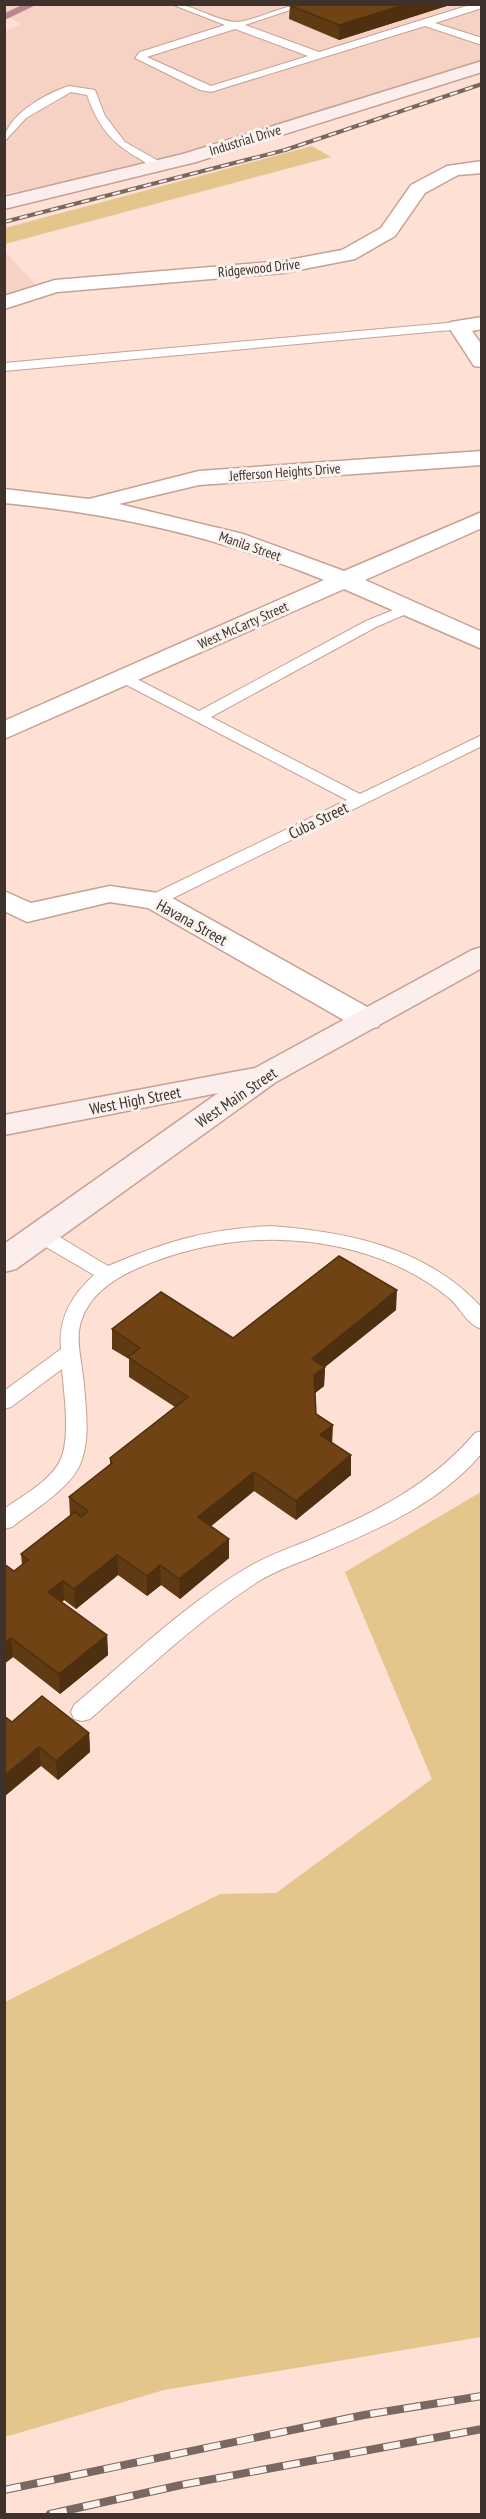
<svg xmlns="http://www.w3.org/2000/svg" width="486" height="2519" viewBox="0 0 486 2519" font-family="'PT Sans Narrow',sans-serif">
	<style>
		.built { fill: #f6d2c4 }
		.green { fill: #e4c58b }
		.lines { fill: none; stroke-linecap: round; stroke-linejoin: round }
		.stream { stroke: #bb8692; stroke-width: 6 }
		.lane-casing { stroke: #c5a194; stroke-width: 2 }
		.street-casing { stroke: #c5a194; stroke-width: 3 }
		.secondary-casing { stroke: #c5a194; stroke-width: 3 }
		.lane { fill: #fff; fill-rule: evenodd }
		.street { fill: #fff; fill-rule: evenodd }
		.secondary { fill: #fdeeee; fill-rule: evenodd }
		.rail-far1-casing { stroke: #7a675f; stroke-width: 4 }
		.rail-casing { stroke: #7a675f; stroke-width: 8 }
		.rail-far1 { stroke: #faf2ef; stroke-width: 2; stroke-dasharray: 8; stroke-linecap: butt }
		.rail { stroke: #faf2ef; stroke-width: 6; stroke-dasharray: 17; stroke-linecap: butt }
		.wall { fill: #603a12 }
		.shaded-wall { fill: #4e2f0f }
		.building { fill: #704315; stroke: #4e2f0f; stroke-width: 1.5 }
		.labels { text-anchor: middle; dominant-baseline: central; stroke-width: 6; stroke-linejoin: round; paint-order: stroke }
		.far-street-label { font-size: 14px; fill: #3f312b; stroke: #faf2ef }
		.street-label { font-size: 16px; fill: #3f312b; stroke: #faf2ef }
	</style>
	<rect width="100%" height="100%" fill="#fee0d4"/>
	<!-- built -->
	<path class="built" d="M5,5H481V61L152,163L5,194L4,32L21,24L5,15Z
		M4,251L36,285L5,296Z"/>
	<!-- green -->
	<path class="green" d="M312,146L331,157L5,244V228Z
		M481,1492V2337L164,2390L5,2437V2002L220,1894L276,1893L432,1779L345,1572Z"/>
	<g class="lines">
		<!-- stream -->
		<path class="stream" d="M4,17L31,4"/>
		<!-- lane casing -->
		<g class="lane-casing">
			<path id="lane" d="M171,4C194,4 213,20 235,22C251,23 283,4 308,4L245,25L319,52L473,4H482V8L435,23L482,38V45L425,26L211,92L200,90L135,58L140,52L225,25ZM235,29L308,56L211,86L147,57Z
				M69,86L95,90L105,116L125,142L162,163V167C154,169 147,164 140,159C111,143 98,126 87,95L71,92L26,118L4,142C4,117 46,93 69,86Z
				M458,322L462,323V329L4,371V363Z
				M408,604L413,605L415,608L413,611L376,627L211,717L360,794L482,735V746L161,904H149L147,900L149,896L347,800L119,681L116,678L119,675H129L199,711L366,621Z
				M271,1226C349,1232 428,1248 482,1308V1329C467,1325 460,1307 449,1298C421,1275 387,1259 352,1250C280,1231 206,1239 138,1268C111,1280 84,1298 79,1331C77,1347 83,1369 84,1385C86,1410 90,1439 81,1462C73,1487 32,1511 12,1527L4,1529V1509C22,1496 50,1481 60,1461C71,1439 64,1393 62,1369L11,1407L4,1409V1391L61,1349C58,1318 72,1295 94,1275L34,1240L31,1235L34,1230H48L108,1266C167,1241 207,1229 271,1226Z
				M482,1431V1453C439,1504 377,1530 317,1555C298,1563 277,1570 259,1581C198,1620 145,1671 90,1719L82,1721L74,1719L71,1712L74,1705C129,1659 183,1606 245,1569C266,1556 290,1548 312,1539C374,1513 431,1485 475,1433Z"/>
		</g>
		<!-- street casing -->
		<g class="street-casing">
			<path id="street" d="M482,161V173L458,175L425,193L395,236L355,259L283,273L57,292L4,309V296L55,280L283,261L342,250L381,228L411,185L447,166Z
				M482,317V329L472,331L482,345V367L474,366L448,326L451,322Z
				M482,451V465L199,485L119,504L243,534L344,571L482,512V528L365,580L482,632V649L344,589L4,739V721L324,580C218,537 118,514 4,503V489L89,499L199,471Z
				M110,886L165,894L378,1013L382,1020L378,1027L367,1029L356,1027L148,908L110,902L27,922L4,911V891L31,903Z"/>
		</g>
		<!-- secondary casing -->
		<g class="secondary-casing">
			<path id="secondary" d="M482,61V72L196,162L4,209V197L183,154Z
				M482,947V968L276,1082L16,1269L4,1272V1244L218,1093L4,1135V1115L255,1068L472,950Z"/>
		</g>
		<!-- lane -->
		<use href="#lane" class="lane"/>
		<!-- street -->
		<use href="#street" class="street"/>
		<!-- secondary -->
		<use href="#secondary" class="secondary"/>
		<!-- rail-far1 casing -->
		<g class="rail-far1-casing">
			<path id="rail-far1" d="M4,222L285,150L482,84"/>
		</g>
		<!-- rail casing -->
		<g class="rail-casing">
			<path id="rail" d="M4,2490L364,2415L482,2396
				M50,2514L181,2485L482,2429"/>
		</g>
		<!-- rail-far1 -->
		<use href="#rail-far1" class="rail-far1"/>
		<!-- rail -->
		<use href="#rail" class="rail"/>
	</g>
	<!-- wall -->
	<path class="wall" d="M290,4H453L339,40L289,19Z
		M396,1310L325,1367L324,1386L315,1393L316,1414L351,1475L296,1520L254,1491L211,1526L229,1539V1558L180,1599L161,1585L147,1596L118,1575L76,1609L64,1600L62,1602L107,1635L108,1655L60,1694L13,1657L4,1664L14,1571L22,1565L21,1554L70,1516L69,1497L110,1465V1458L175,1407L129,1377V1359L112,1349V1329L233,1338Z
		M12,1722L89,1733L90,1752L58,1780L41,1766Z"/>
	<!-- shaded-wall -->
	<path class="shaded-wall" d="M407,4H453L339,40V25Z
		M397,1290L396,1310L325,1367L324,1386L314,1394L312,1359Z
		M333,1425L332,1445L320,1435Z
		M351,1455V1475L296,1520V1501Z
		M254,1472V1491L199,1536L198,1517Z
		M229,1539V1558L180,1599L179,1579Z
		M117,1555L118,1575L76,1609L74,1589Z
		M160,1565L161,1585L147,1596V1576Z
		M63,1581L64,1600L50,1612L48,1592Z
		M107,1635L108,1655L60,1694L59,1674Z
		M11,1638L13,1657L4,1664V1643Z
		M89,1733L90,1752L58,1780L56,1761Z
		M39,1747L41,1766L4,1797V1776Z"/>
	<!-- building -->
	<path class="building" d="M292,4H407L339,25L289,5Z
		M339,1256L397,1290L312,1359L325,1367L314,1375L316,1414L333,1425L320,1435L351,1455L296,1501L254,1472L198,1517L229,1539L179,1579L160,1565L147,1576L117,1555L74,1589L63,1581L48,1592L107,1635L59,1674L11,1638L4,1643V1564L14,1571L28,1560L21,1554L75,1512L81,1517L88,1511L69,1497L112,1463L110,1458L188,1397L128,1357L140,1348L112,1329L161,1292L233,1338Z
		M42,1696L89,1733L56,1761L39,1747L4,1776V1716L12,1722Z"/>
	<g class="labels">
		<!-- far-street labels -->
		<g class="far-street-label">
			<text transform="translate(245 140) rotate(-17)">Industrial Drive</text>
			<text transform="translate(259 268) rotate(-6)">Ridgewood Drive</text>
			<text transform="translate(285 472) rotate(-4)">Jefferson Heights Drive</text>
			<text transform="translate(250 546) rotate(19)">Manila Street</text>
			<text transform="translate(243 625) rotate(-24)">West McCarty Street</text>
		</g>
		<!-- street labels -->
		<g class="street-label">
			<text transform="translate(318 820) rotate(-26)">Cuba Street</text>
			<text transform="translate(192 922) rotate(29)">Havana Street</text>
			<text transform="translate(236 1097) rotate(-34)">West Main Street</text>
			<text transform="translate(135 1100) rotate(-11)">West High Street</text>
		</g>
	</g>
	<!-- border -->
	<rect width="486" height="2519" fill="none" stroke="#3f312b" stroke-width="12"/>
</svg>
